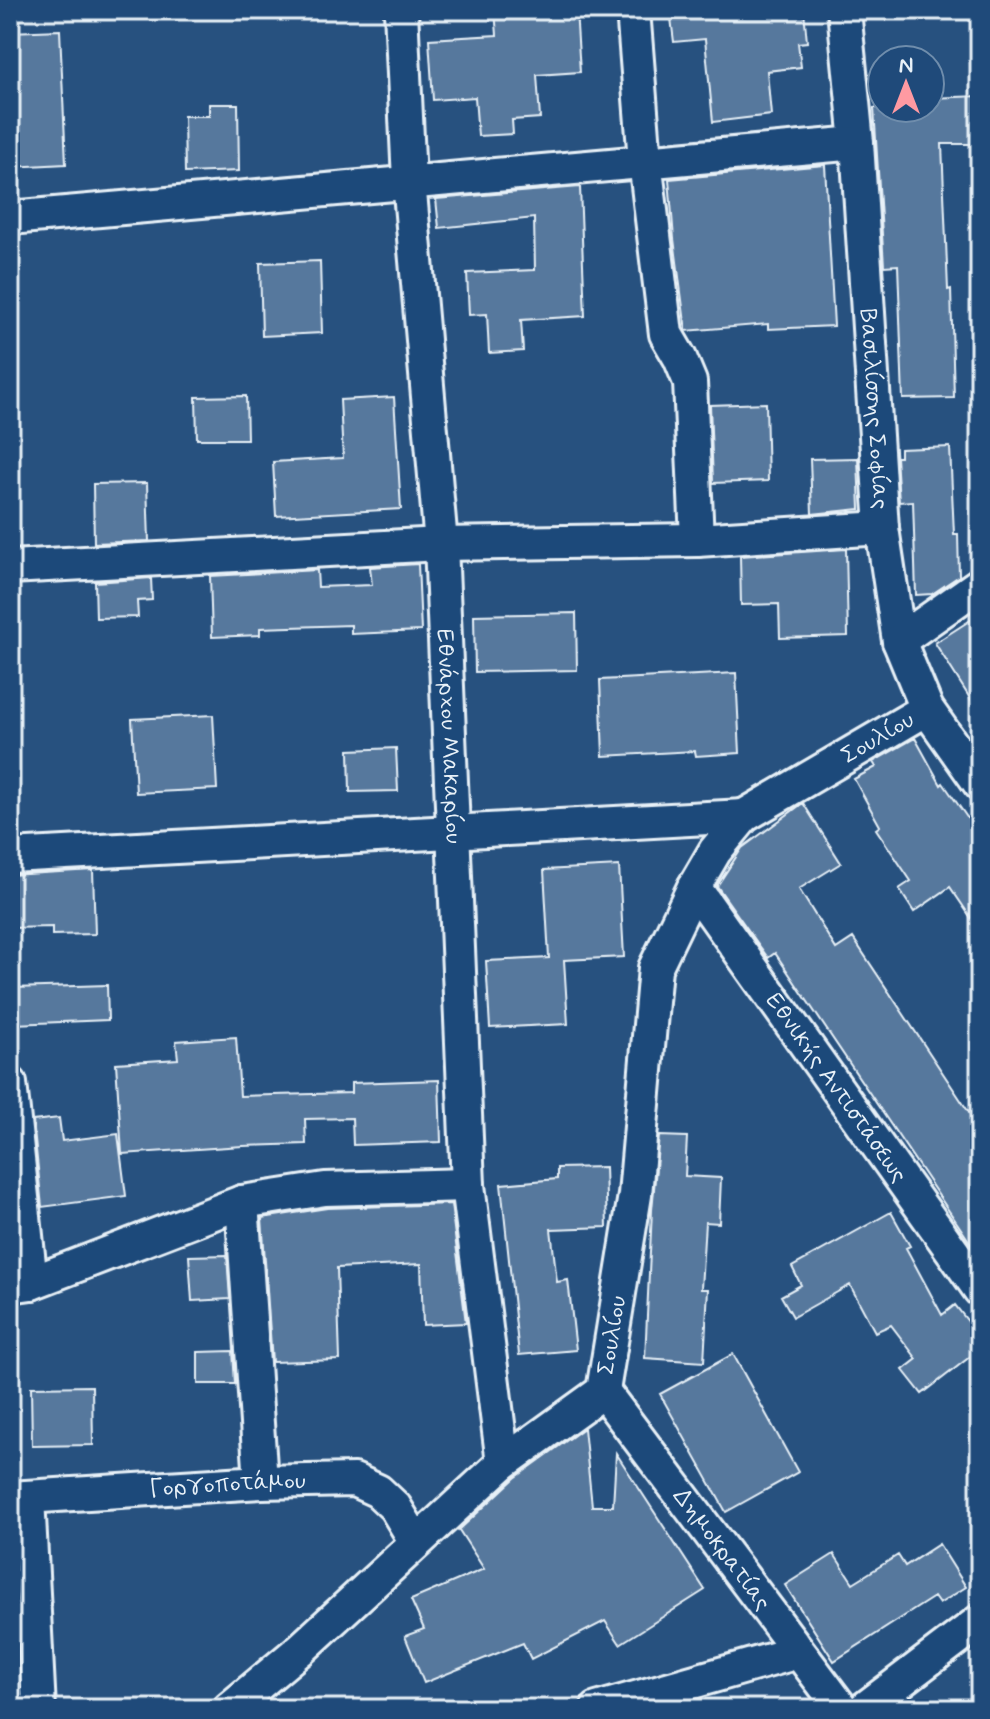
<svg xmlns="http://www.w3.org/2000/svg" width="990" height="1719" viewBox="0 0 990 1719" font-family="Mynerve,sans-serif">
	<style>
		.building { fill: #57789d; stroke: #e8f1f8; stroke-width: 2 }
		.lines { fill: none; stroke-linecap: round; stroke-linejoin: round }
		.minor-casing { stroke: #e8f1f8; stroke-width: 38 }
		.minor { stroke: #1f4a7a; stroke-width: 32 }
		.labels { text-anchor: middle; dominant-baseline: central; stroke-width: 6; stroke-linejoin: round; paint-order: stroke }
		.street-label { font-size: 24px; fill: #e8f1f8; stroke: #1f4a7a }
	</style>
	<rect width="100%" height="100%" fill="#27517f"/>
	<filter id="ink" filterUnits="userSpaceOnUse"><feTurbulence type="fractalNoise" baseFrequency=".0125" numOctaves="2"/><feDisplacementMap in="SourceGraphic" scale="16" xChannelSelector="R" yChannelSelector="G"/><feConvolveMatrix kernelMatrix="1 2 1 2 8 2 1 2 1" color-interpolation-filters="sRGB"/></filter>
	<g filter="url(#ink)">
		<!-- building -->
		<path class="building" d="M495,10H576L580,72L537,75L540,118L512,120L513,134L478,136L475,97L433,100L429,39L497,35Z
			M670,10H739V17L804,10L807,42L798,43L801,67L767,71L771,115L713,122L705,39L674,42Z
			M60,30L66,164L10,167V32Z
			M980,96V144H942L948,290L951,289L954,398L903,399L898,265L884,266L874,108H930V98Z
			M209,104H238L239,171L185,173L184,116H209Z
			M825,165L834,326L768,329V324L686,331L674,239L669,179Z
			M580,187L585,316L521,320L523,351L489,353L487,314L469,315L467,273L535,270L534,218L439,228L436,199Z
			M320,261L322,333L262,336L260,263Z
			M246,396L247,439H197L196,397Z
			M394,397L401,509L276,516L273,462L343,458L340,400Z
			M766,403L768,481L713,483L710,405Z
			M950,447L954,534H958L959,576L932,594L916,595L913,501L899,502L896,457H900V449Z
			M858,458L860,509L812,514L810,459Z
			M147,483L149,541L94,543L93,484Z
			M846,549L848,636L780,638L779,604L741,605L740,556Z
			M418,564L421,631L351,634V625L260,628V635L212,637L210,576L317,570L318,587L372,585L370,567Z
			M151,578L152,600L137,601L138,617L96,618L95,582Z
			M576,613L577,670L475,672L474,615Z
			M980,614V714L935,643Z
			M736,673L740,753L696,756L695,751L603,756L600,680Z
			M213,715L217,789L136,793L132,719Z
			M915,738L941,785L943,783L980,836V931L950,887L914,912L899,889L911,881L876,829L880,826L854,779L876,767L873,762Z
			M396,748L398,791L350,792L349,750Z
			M803,803L841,863L799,889L836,949L853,938L980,1129V1257L775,953L768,958L717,886L742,848Z
			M619,866L624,957L564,960L568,1024L490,1028L486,961L549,958L544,870Z
			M93,870L95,934L52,935V927L10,928V875Z
			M107,985L108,1020L14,1024L13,988Z
			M236,1037L240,1096L351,1093V1083L439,1080L441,1142L353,1145L352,1118L305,1119L306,1144L243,1146L122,1154L116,1063L178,1059L176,1041Z
			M59,1118L62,1141L118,1134L126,1196L42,1207L33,1121Z
			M659,1136L687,1137L685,1176L721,1178L719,1223L705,1222L701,1289H708L704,1362L645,1358L652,1210Z
			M605,1167L607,1227L551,1229L557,1282L568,1280L576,1350L519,1355L501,1184L557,1179V1168Z
			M451,1204L466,1323L423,1325L421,1264L337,1268L340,1360L272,1362L262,1218L327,1208Z
			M891,1212L910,1246L906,1248L942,1315L955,1305L980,1337V1349L922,1394L903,1370L917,1359L891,1325L875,1332L850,1285L793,1317L781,1296L801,1285L792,1267Z
			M227,1255L230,1299L192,1301L189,1256Z
			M233,1351L235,1384H198V1352Z
			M733,1354L798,1472L726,1512L660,1394Z
			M92,1386L93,1445L32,1446L31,1387Z
			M584,1428L592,1506H613L616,1453L705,1590L620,1644L605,1621L531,1659L523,1643L424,1683L405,1636L424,1629L411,1600L484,1569L459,1530L515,1478Z
			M939,1544L966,1587L939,1604L934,1597L834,1661L785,1585L834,1554L853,1583L898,1555L905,1566Z"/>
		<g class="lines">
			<!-- minor casing -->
			<g class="minor-casing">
				<g id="minor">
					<path id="s1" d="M401,10L409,181L441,544L468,1185L503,1463"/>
					<path d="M633,10L645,161L666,334L680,358L690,382L697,540"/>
					<path id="s2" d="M844,10L857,143L882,528L899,641L927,709L980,784"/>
					<path d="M10,218L857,143"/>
					<path d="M10,567L441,544L697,540L882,528"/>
					<path d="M899,641L980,584"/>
					<path d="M10,856L744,816"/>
					<path id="s3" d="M694,887L980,1290"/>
					<path d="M10,1083L31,1283"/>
					<path d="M242,1202L261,1482"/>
					<path d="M10,1286L31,1283L242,1202L325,1189L468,1185"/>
					<path id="s4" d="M603,1391L842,1709"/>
					<path d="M28,1497L39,1709"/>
					<path id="s5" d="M10,1498L261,1482L354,1480L378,1491L395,1507L416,1542"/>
					<path id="s6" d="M229,1709L302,1648L503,1463L603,1391L635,1195L655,968L694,887L715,851L744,816L927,709"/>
					<path d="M597,1709L798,1652"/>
					<path d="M864,1709L980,1621"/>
				</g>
			</g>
			<!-- minor -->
			<use href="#minor" class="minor"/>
		</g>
	</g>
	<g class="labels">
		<!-- street labels -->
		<g class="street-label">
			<text stroke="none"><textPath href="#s2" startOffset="400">Βασιλίσσης Σοφίας</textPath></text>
			<text stroke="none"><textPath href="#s1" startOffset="728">Εθνάρχου Μακαρίου</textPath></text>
			<text stroke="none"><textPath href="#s6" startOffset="1250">Σουλίου</textPath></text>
			<text stroke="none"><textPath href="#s3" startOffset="246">Εθνικής Αντιστάσεως</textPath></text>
			<text stroke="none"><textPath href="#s6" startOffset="548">Σουλίου</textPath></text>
			<text stroke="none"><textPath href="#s5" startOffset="218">Γοργοποτάμου</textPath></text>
			<text stroke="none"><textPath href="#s4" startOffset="198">Δημοκρατίας</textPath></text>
		</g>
	</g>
	<!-- margin -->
	<rect width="990" height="1719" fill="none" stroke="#1f4a7a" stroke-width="40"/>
	<rect x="20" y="20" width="950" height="1679" fill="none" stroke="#e8f1f8" stroke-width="3" filter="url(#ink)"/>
	<!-- north arrow -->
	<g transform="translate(906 84)"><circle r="38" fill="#1f4a7a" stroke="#6f8dac" stroke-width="2"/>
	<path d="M0-6L14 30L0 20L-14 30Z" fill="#ff9aa2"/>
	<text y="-12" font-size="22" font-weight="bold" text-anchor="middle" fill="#e8f1f8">N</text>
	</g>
</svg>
